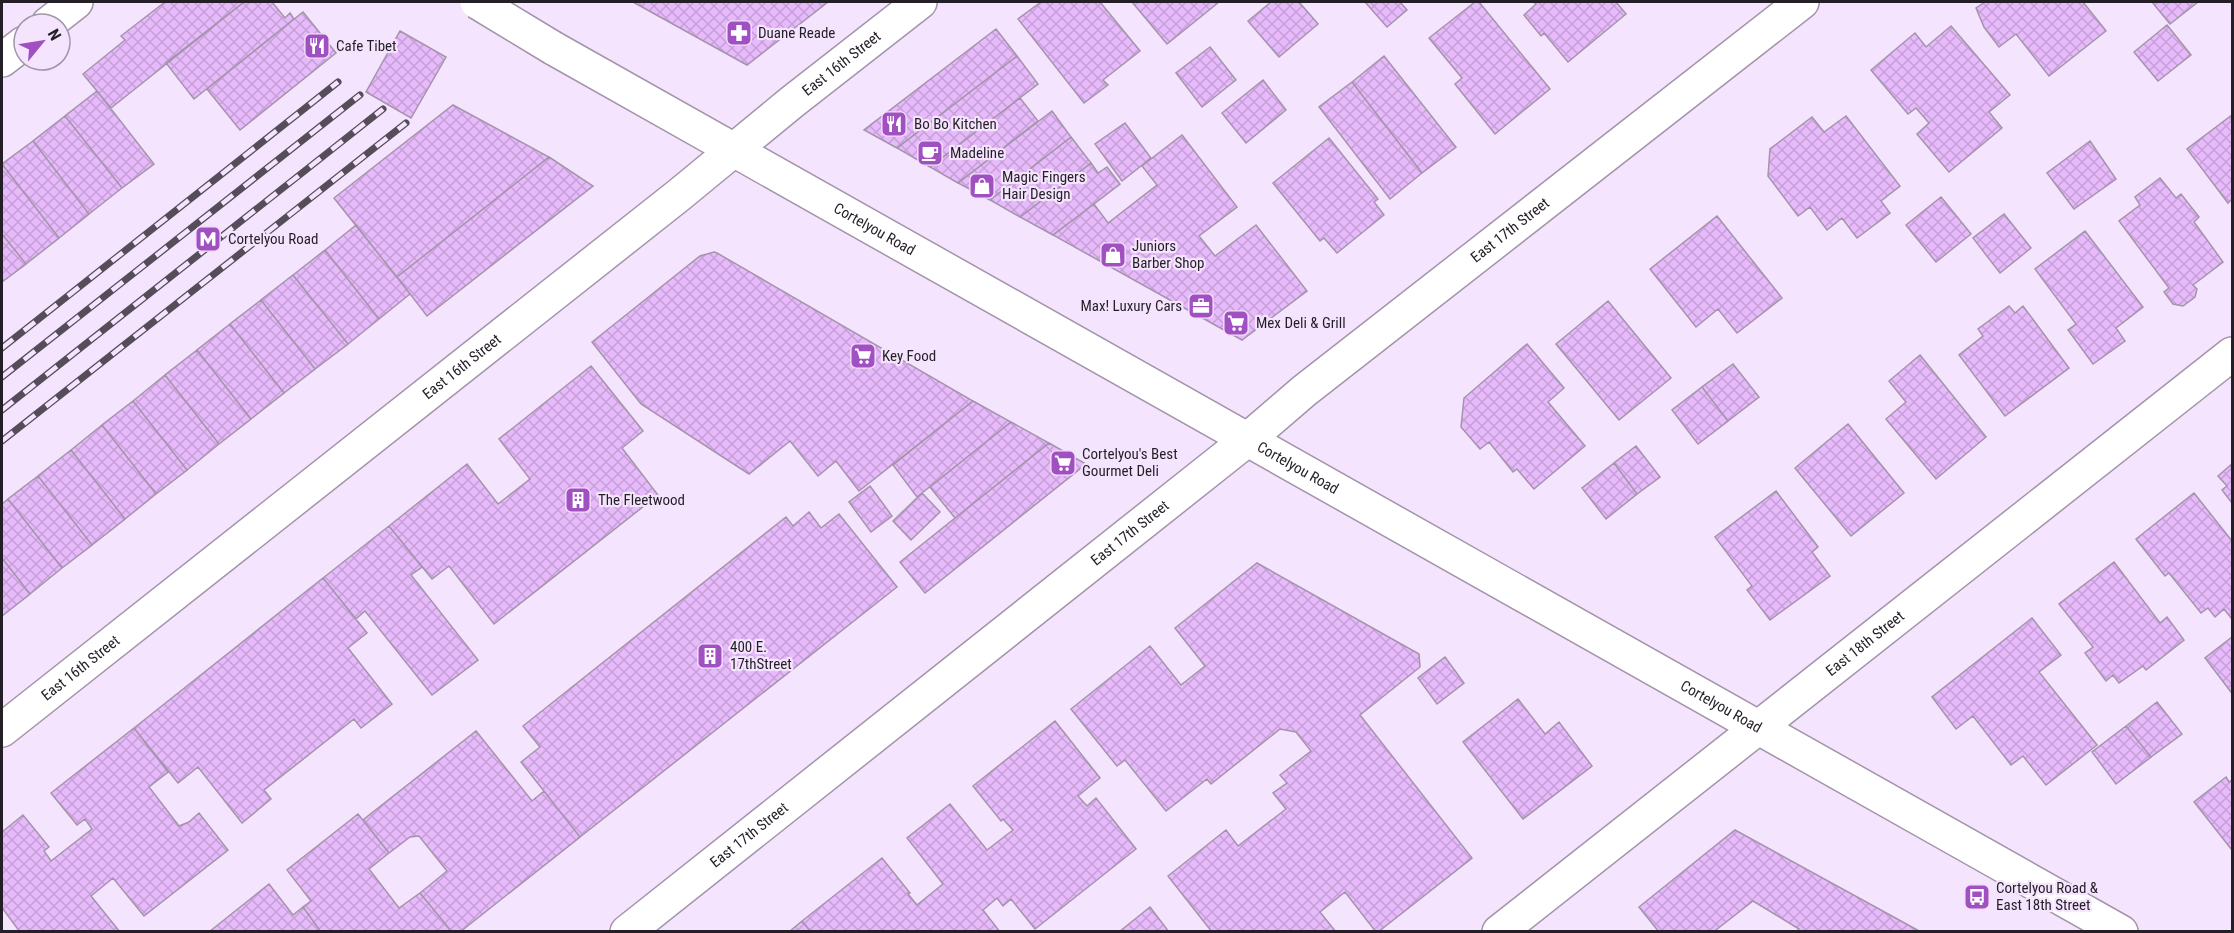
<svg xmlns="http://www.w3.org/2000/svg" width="2234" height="933" viewBox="0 0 2234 933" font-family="'Roboto Condensed',sans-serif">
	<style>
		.building { fill: url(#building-cross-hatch); stroke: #a494ab; stroke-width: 1.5 }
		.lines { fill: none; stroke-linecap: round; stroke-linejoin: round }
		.street-casing { stroke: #a394aa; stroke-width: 36 }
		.street { stroke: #fff; stroke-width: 33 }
		.rail-casing { stroke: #554d5a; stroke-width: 7 }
		.rail { stroke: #f5e4fd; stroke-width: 4.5; stroke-dasharray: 14; stroke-linecap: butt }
		.street-bridge-casing { stroke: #a394aa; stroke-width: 36; stroke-linecap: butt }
		.street-bridge { stroke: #fff; stroke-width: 33 }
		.labels { text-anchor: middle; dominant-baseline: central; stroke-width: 4.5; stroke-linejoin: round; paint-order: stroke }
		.poi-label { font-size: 15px; fill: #241e27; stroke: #f5e4fd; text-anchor: start }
		.street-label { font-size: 15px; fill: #241e27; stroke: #f5e4fd }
	</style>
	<defs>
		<pattern id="building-cross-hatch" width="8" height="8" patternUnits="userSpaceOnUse" patternTransform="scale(1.5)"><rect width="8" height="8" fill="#e7bafb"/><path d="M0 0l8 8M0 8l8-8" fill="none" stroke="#c69fd7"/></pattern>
	</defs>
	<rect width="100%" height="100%" fill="#f5e4fd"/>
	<!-- building -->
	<path class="building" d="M165,2H244L111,108L83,74L125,40L121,36Z
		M244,2H272L285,18L290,13L294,19L194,99L166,63Z
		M633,2H828L747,65Z
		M1041,2H1100L1140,51L1103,80L1108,85L1084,103L1018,19Z
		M1132,2H1219L1167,44Z
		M1271,2H1299L1318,24L1279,57L1248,21Z
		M1365,2H1400L1407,10L1387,27Z
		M1475,2H1479L1550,89L1495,134L1455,84L1462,78L1429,38Z
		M1534,2H1616L1626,14L1568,62L1544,33L1541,36L1524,15L1536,4Z
		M1985,2H2083L2106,31L2049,76L2016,34L1999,47L1984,27L1976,8Z
		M2152,2H2198L2170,24Z
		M303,12L336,53L240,130L207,89Z
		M2167,25L2191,55L2158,81L2134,52Z
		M1951,26L2010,95L1989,112L2002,128L1949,172L1917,134L1929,123L1916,108L1908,114L1871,70L1915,33L1926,47Z
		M996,29L1017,56L897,148L864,130Z
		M400,31L446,57L411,118L366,92Z
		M1210,47L1236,80L1202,107L1176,73Z
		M1017,56L1038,84L930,167L897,148Z
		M1384,56L1456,147L1422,173L1352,82Z
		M1263,80L1286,110L1246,143L1222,113Z
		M1352,82L1422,173L1390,199L1319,107Z
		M97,91L154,164L122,188L65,116Z
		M1020,98L1038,121L958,183L930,167Z
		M453,105L549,157L397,277L334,198Z
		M1052,111L1071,137L990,200L958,183Z
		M2232,115V199L2228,203L2187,149Z
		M65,116L122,188L89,214L33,141Z
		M1846,116L1900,186L1881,201L1890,213L1857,238L1842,218L1827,230L1810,207L1798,216L1768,176L1770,149L1812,117L1824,132Z
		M1125,123L1151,158L1122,181L1095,144Z
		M1182,135L1237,207L1199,236L1215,256L1256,225L1307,291L1242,340L1053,235L1094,204L1108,223L1157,185L1142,166Z
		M1071,137L1091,163L1020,217L990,200Z
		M1329,138L1378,199L1374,202L1384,215L1337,253L1324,238L1320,241L1273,183Z
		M33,141L89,214L59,238L2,164Z
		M2090,141L2116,179L2074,209L2047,173Z
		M549,157L593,186L427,316L397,277Z
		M1091,163L1098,173L1107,167L1120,184L1053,235L1020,217Z
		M2,164L59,238L26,264L2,234Z
		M2160,178L2176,198L2181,194L2199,217L2194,222L2223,262L2193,285L2197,289L2195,297L2183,306L2173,304L2164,292L2169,288L2119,221L2140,205L2135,197Z
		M1941,197L1971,234L1936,262L1906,225Z
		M2004,214L2031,248L2000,273L1973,238Z
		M1717,216L1782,298L1737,333L1718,309L1696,327L1650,269Z
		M356,225L410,294L379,319L325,250Z
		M2085,231L2143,307L2116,328L2125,341L2093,364L2068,330L2076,324L2035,269Z
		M2,234L26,264L2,282Z
		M325,250L379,319L348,344L293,275Z
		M714,252L717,253L973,401L859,491L836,461L818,476L790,441L749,474L641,404L592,342L700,256Z
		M293,275L348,344L315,369L261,300Z
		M261,300L315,369L284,393L230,324Z
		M1608,301L1671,378L1619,420L1556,344Z
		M2009,306L2015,313L2023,306L2069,368L2005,416L1959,355L1983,336L1978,329Z
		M230,324L284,393L251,419L197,350Z
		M1527,344L1564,388L1548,402L1585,446L1534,489L1517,469L1513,472L1489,442L1480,449L1461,427L1464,398Z
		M197,350L251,419L219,444L165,375Z
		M1920,355L1986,437L1936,479L1886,419L1906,402L1889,381Z
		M1733,364L1759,397L1728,421L1702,387Z
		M591,366L643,431L622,448L658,495L494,624L449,566L432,579L389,526L467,464L498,504L530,479L499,439Z
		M165,375L219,444L187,470L133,401Z
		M1702,387L1728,421L1698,444L1672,410Z
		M133,401L187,470L156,494L102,425Z
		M973,401L1011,422L917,497L893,465Z
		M1011,422L1049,443L955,518L930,487Z
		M1848,424L1904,493L1851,536L1795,468Z
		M102,425L156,494L125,519L71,450Z
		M1049,443L1086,464L925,593L900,562Z
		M1636,446L1660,477L1637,494L1614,463Z
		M71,450L125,519L92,545L38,476Z
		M1614,463L1637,494L1606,519L1582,488Z
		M2232,464V503L2222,490L2227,486L2218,476Z
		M38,476L92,545L62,568L8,499Z
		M870,486L892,516L871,532L849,502Z
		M1776,491L1818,547L1812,552L1830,576L1770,620L1747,590L1752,586L1715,537Z
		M922,493L940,512L911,540L893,521Z
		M2194,493L2232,541V619L2224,609L2215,617L2208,608L2201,613L2169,573L2165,576L2136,539Z
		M8,499L62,568L30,594L2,558V504Z
		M809,512L821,528L839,514L897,587L580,837L521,762L540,747L523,726L786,517L793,526Z
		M389,526L422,567L411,575L478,660L432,695L365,611L356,619L323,578Z
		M2,558L30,594L2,616Z
		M2114,562L2160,623L2167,617L2184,640L2146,670L2143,666L2119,683L2113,675L2106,681L2085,653L2093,647L2059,604Z
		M1257,563L1419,654L1420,667L1360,715L1472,858L1378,932H1376L1345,892L1320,912L1336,932H1212L1168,876L1226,830L1238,846L1286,809L1273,793L1287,783L1280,775L1311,751L1296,732L1280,729L1211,784L1207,779L1166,811L1125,760L1117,766L1071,709L1150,646L1181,685L1205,666L1175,628Z
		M323,578L367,633L348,648L392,704L361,728L354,719L264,790L271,799L242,823L198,767L178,783L134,728Z
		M2032,618L2061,655L2039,672L2097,745L2046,785L2023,756L2011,765L1973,716L1956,729L1932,697Z
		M2232,637V691L2231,692L2205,658Z
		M1445,657L1464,683L1437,704L1418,678Z
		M1518,699L1545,734L1559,722L1592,766L1523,819L1463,742Z
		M2157,702L2182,734L2151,757L2126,726Z
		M1055,721L1100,778L1078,796L1087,806L1096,798L1136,849L1035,929L1011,899L1003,906L997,898L983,910L1000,932H811L802,921L882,858L910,893L908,894L917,905L943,884L907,838L950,804L987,850L1013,830L1003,819L1001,821L973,786Z
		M2126,726L2151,757L2116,784L2092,752Z
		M134,728L168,772L149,787L179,826L189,822L199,813L228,850L144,916L113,878L91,896L120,932H20L3,909L2,910V832L23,815L49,847L44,851L51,861L92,829L85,819L77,825L51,793Z
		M476,731L532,801L544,791L580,837L460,932H452L420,893L447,871L419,836L410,837L389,853L363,820Z
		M2226,777L2229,782L2232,780V850L2194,802Z
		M358,814L389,853L369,869L399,908L420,893L452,932H321L303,907L311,901L287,870Z
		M1735,830L1921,932H1796L1799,929L1753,901L1716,930L1718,932H1659L1639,907Z
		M269,884L293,915L303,907L321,932H209Z
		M1150,907L1169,932H1119Z
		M802,921L811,932H789Z"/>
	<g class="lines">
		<!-- street casing -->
		<g class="street-casing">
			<g id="street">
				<path d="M48,24L76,2"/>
				<path id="s1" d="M553,48L2121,932"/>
				<path d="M2,60L24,43"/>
				<path id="s2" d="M2,730L679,195L792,102L920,2"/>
				<path id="s3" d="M627,932L1247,440L1304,391L1802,2"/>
				<path id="s4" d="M1499,932L2232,354"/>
			</g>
		</g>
		<!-- street -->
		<use href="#street" class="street"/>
		<!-- rail casing -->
		<g class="rail-casing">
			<path id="rail" d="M2,348L338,82
				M2,377L360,95
				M2,410L383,109
				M2,441L406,123"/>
		</g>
		<!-- rail -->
		<use href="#rail" class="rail"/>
		<!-- street-bridge casing -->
		<g class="street-bridge-casing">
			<path id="street-bridge" d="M477,2L553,48"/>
		</g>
		<!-- street-bridge -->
		<use href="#street-bridge" class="street-bridge"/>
	</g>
	<!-- icons -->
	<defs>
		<g id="pharmacy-square" transform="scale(1.35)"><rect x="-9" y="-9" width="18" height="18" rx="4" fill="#a050c0" stroke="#f5e4fd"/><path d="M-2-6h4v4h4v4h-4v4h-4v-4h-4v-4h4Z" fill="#fff"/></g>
		<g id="restaurant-square" transform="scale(1.35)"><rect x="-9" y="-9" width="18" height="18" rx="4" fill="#a050c0" stroke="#f5e4fd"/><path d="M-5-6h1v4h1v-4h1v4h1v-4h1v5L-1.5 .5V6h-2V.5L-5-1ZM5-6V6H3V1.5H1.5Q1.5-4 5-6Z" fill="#fff"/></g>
		<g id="cafe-square" transform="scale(1.35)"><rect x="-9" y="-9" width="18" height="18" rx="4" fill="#a050c0" stroke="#f5e4fd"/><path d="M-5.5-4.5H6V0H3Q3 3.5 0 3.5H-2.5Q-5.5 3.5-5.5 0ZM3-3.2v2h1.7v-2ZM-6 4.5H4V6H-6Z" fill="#fff"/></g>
		<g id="shop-square" transform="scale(1.35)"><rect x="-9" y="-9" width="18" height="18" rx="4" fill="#a050c0" stroke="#f5e4fd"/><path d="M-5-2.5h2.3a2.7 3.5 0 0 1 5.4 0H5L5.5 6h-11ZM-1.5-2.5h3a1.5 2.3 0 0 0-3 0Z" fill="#fff"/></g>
		<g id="metro-square" transform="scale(1.35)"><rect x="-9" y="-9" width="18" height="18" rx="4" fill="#a050c0" stroke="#f5e4fd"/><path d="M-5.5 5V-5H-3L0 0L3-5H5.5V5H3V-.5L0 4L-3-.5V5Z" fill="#fff"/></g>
		<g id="office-square" transform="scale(1.35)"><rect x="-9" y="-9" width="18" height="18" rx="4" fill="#a050c0" stroke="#f5e4fd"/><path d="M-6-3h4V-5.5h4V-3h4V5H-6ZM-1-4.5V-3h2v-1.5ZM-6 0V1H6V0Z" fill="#fff"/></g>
		<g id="supermarket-square" transform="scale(1.35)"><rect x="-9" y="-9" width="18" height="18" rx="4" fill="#a050c0" stroke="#f5e4fd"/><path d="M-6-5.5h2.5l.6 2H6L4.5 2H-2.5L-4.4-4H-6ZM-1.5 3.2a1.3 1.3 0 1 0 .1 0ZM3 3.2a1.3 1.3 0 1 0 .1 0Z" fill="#fff"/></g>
		<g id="building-square" transform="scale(1.35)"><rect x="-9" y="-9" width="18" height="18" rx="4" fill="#a050c0" stroke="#f5e4fd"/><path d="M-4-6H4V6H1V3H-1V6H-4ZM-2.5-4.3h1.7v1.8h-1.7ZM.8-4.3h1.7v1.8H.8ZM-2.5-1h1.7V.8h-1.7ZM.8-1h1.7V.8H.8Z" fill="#fff"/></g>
		<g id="bus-square" transform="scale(1.35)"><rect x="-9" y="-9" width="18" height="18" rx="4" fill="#a050c0" stroke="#f5e4fd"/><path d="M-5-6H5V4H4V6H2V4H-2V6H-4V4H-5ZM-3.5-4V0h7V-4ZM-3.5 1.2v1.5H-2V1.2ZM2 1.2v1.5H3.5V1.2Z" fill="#fff"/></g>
	</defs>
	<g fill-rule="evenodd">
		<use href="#pharmacy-square" x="739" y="33"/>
		<use href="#restaurant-square" x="317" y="46"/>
		<use href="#restaurant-square" x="894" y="124"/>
		<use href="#cafe-square" x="930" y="153"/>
		<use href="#shop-square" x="982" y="186"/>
		<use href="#metro-square" x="208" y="239"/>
		<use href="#shop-square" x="1113" y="255"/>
		<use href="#office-square" x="1201" y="306"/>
		<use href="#supermarket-square" x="1236" y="323"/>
		<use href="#supermarket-square" x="863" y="356"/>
		<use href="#supermarket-square" x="1063" y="463"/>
		<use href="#building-square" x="578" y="500"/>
		<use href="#building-square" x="710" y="656"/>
		<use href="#bus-square" x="1977" y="897"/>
	</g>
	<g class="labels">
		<!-- poi labels -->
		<g class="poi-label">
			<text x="758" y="33">Duane Reade</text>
			<text x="336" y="46">Cafe Tibet</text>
			<text x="914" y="124">Bo Bo Kitchen</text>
			<text x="950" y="153">Madeline</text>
			<text x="1002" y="177">Magic Fingers<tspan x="1002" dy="17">Hair Design</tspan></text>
			<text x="228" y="239">Cortelyou Road</text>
			<text x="1132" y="246">Juniors<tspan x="1132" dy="17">Barber Shop</tspan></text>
			<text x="1182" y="306" text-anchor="end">Max! Luxury Cars</text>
			<text x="1256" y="323">Mex Deli &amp; Grill</text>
			<text x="882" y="356">Key Food</text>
			<text x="1082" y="454">Cortelyou's Best<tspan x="1082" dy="17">Gourmet Deli</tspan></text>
			<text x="598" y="500">The Fleetwood</text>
			<text x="730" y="647">400 E.<tspan x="730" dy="17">17thStreet</tspan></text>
			<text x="1996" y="888">Cortelyou Road &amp;<tspan x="1996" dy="17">East 18th Street</tspan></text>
		</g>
		<!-- street labels -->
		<g class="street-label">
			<text stroke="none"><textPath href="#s2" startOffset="1072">East 16th Street</textPath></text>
			<text stroke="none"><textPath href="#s1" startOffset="369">Cortelyou Road</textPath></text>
			<text stroke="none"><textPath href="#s3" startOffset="1128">East 17th Street</textPath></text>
			<text stroke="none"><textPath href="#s2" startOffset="586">East 16th Street</textPath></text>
			<text stroke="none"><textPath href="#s1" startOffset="855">Cortelyou Road</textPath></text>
			<text stroke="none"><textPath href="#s3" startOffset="642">East 17th Street</textPath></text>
			<text stroke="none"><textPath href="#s4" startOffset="466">East 18th Street</textPath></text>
			<text stroke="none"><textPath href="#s2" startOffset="100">East 16th Street</textPath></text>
			<text stroke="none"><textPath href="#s1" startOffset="1341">Cortelyou Road</textPath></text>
			<text stroke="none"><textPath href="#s3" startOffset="156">East 17th Street</textPath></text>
		</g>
	</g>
	<!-- border -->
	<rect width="2234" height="933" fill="none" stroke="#241e27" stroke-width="6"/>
	<!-- north arrow -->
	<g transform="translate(42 42) rotate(60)"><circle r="28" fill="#f5e4fd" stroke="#a195a7" stroke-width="1.5"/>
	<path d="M0-4.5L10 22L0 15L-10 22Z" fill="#a050c0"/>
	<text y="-9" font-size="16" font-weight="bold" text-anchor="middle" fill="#241e27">N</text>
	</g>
</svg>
